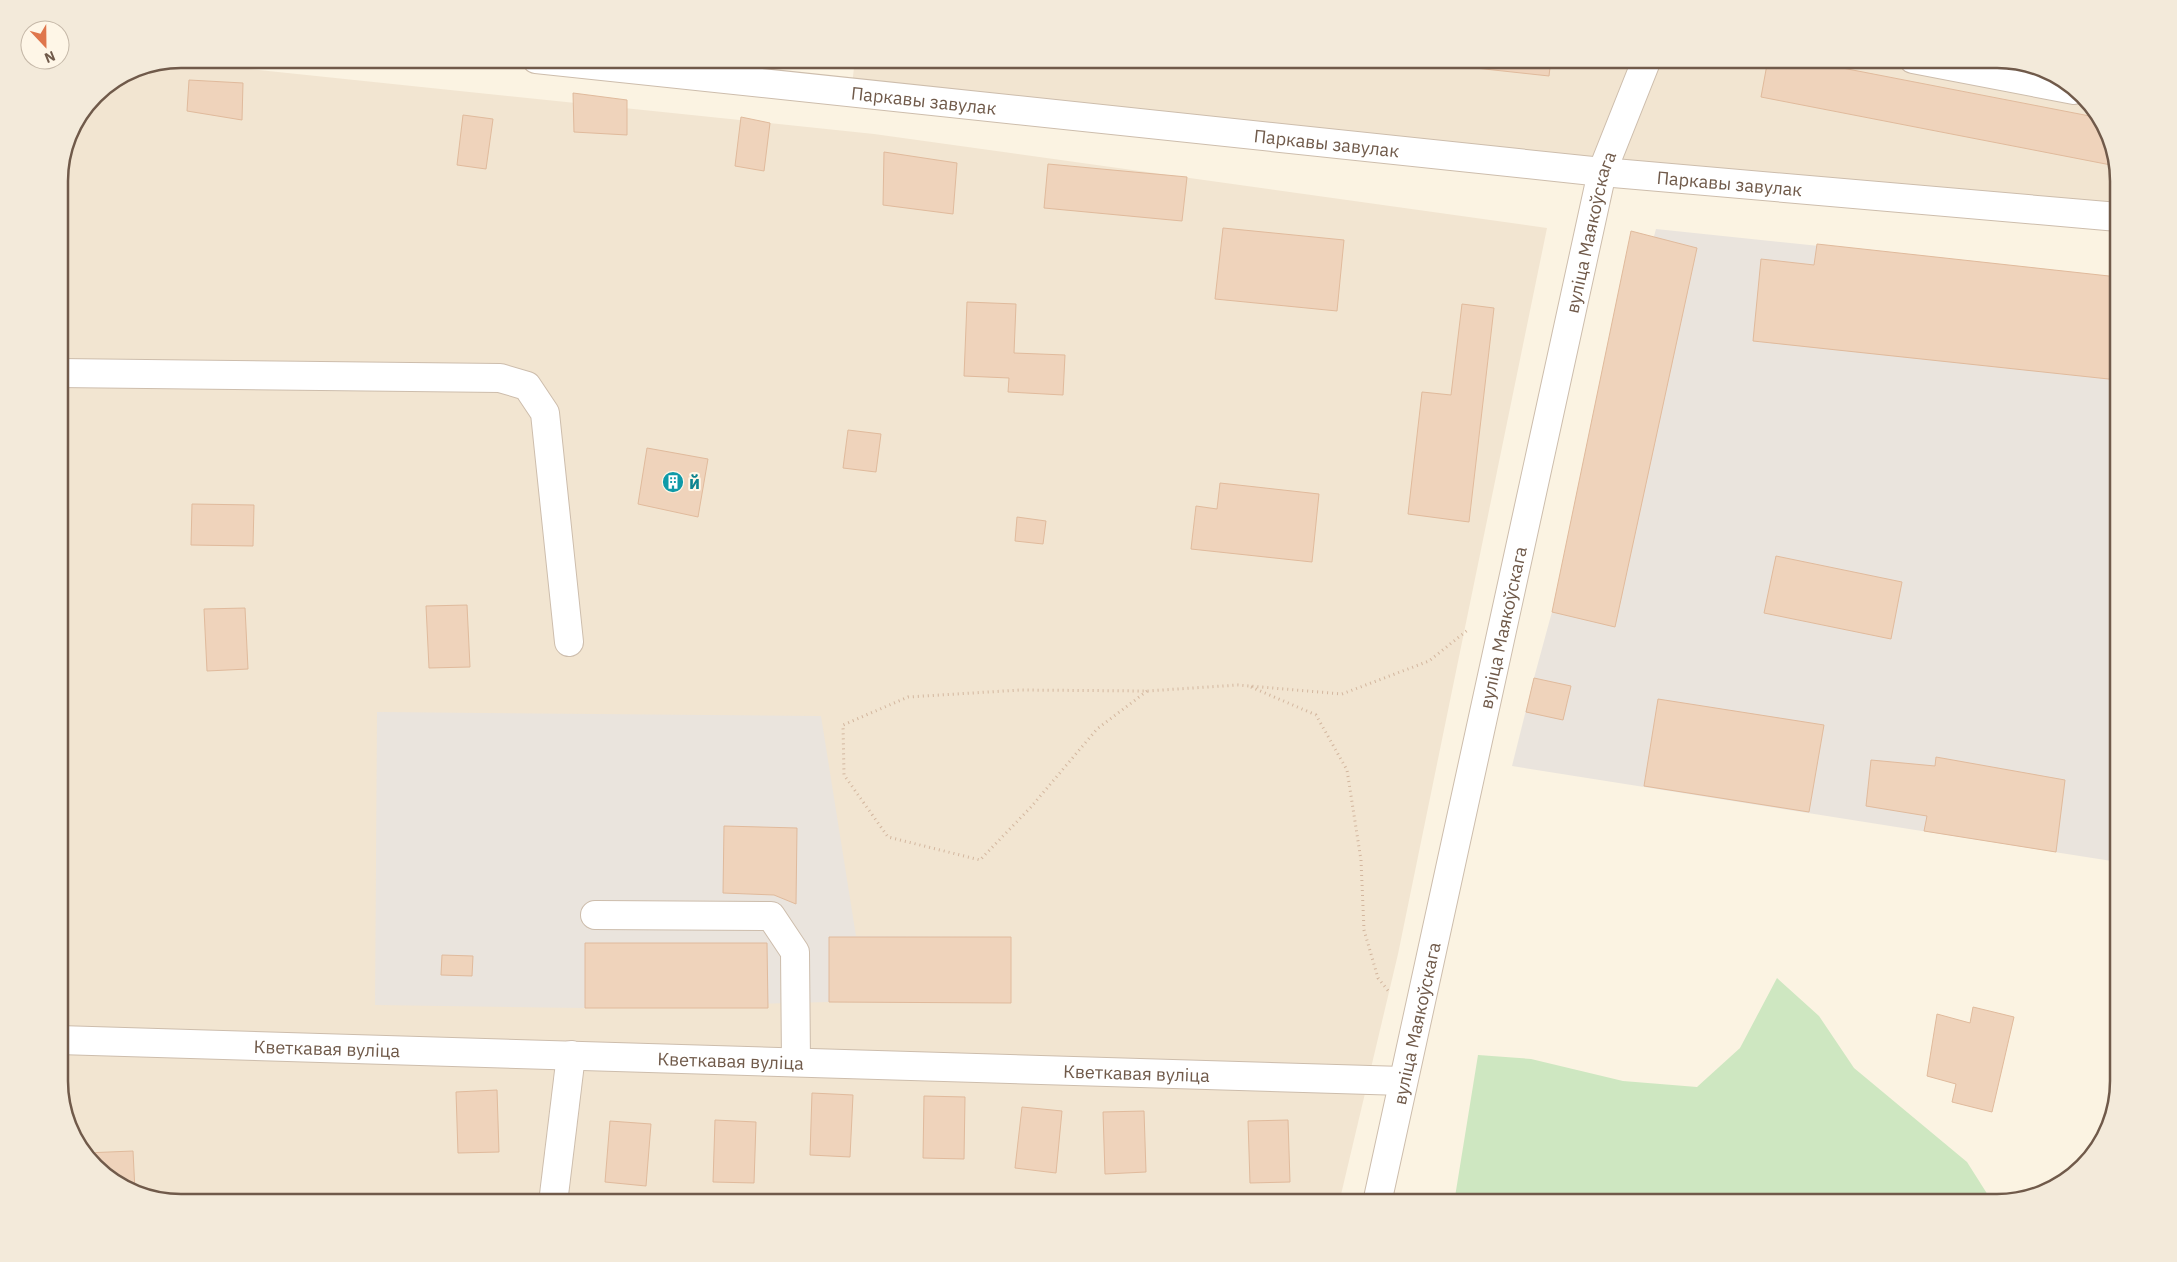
<svg xmlns="http://www.w3.org/2000/svg" width="2177" height="1262" viewBox="0 0 2177 1262" font-family="'IBM Plex Sans',sans-serif">
	<style>
		.residential { fill: #f2e5d1 }
		.industrial { fill: #eae4dd }
		.green { fill: #cee7c1 }
		.building { fill: #efd3bb; stroke: #e0ba9c }
		.lines { fill: none; stroke-linecap: round; stroke-linejoin: round }
		.minor-casing { stroke: #cdbdac; stroke-width: 30 }
		.path { stroke: #d3b69e; stroke-width: 3; stroke-dasharray: 1 4; stroke-linecap: butt }
		.minor { stroke: #fff; stroke-width: 28 }
		.labels { text-anchor: middle; dominant-baseline: central; stroke-width: 4; stroke-linejoin: round; paint-order: stroke }
		.street-label { font-size: 18px; fill: #705a4a; stroke: #fef6e7 }
		.culture-label { font-size: 18px; font-weight: bold; fill: #0d838f; stroke: #fef6e7; text-anchor: start }
		.rim { fill: none; stroke: #705a4a; stroke-width: 2.5 }
	</style>
	<rect width="100%" height="100%" fill="#fbf3e2"/>
	<!-- residential -->
	<path class="residential" d="M855,59H1997L2098,113L2118,173V231L852,85Z
		M171,61L874,134L1547,228L1398,954L1339,1203H180L120,1187L75,1143L59,1089V173L68,133L95,94L134,68Z"/>
	<!-- industrial -->
	<path class="industrial" d="M1656,229L2118,277V862L1512,766L1534,678Z
		M377,712L821,716L856,936L1011,937V1003L829,1002L585,1008L375,1005Z"/>
	<!-- green -->
	<path class="green" d="M1777,978L1819,1016L1854,1068L1967,1162L1993,1203H1454L1478,1055L1531,1059L1623,1081L1697,1087L1740,1048Z"/>
	<!-- building -->
	<path class="building" d="M1467,59H1551L1549,76L1466,67Z
		M1768,59H1796L2100,118L2116,166L1761,97Z
		M189,80L243,83L242,120L187,111Z
		M573,93L627,100V135L574,132Z
		M463,115L493,119L486,169L457,165Z
		M741,117L770,123L764,171L735,166Z
		M884,152L957,163L953,214L883,205Z
		M1048,164L1187,177L1182,221L1044,208Z
		M1223,228L1344,240L1337,311L1215,299Z
		M1631,231L1697,248L1615,627L1552,612Z
		M1817,244L2118,277V380L1753,341L1761,259L1814,265Z
		M967,302L1016,304L1014,353L1065,355L1063,395L1008,392L1009,378L964,376Z
		M1462,304L1494,308L1469,522L1408,514L1422,392L1451,395Z
		M848,430L881,434L876,472L843,468Z
		M647,448L708,459L698,517L638,504Z
		M1220,483L1319,494L1312,562L1191,549L1196,506L1217,509Z
		M192,504L254,505L253,546L191,545Z
		M1017,517L1046,521L1043,544L1015,541Z
		M1776,556L1902,582L1891,639L1764,613Z
		M467,605L470,667L429,668L426,606Z
		M245,608L248,669L207,671L204,609Z
		M1534,678L1571,686L1563,720L1526,712Z
		M1658,699L1824,725L1809,812L1644,786Z
		M1936,757L2065,780L2056,852L1924,831L1927,816L1866,806L1871,760L1935,766Z
		M724,826L797,828L796,904L774,895L723,893Z
		M829,937H1011V1003L829,1002Z
		M585,943H767L768,1008H585Z
		M442,955L473,956L472,976L441,975Z
		M1973,1007L2014,1017L1992,1112L1952,1102L1956,1084L1927,1076L1937,1014L1970,1023Z
		M497,1090L499,1152L458,1153L456,1092Z
		M812,1093L853,1095L850,1157L810,1155Z
		M924,1096L965,1097L964,1159L923,1158Z
		M1022,1107L1062,1111L1056,1173L1015,1168Z
		M1144,1111L1146,1172L1105,1174L1103,1112Z
		M715,1120L756,1122L754,1183L713,1182Z
		M1288,1120L1290,1182L1250,1183L1248,1121Z
		M610,1121L651,1124L646,1186L605,1182Z
		M133,1151L135,1191L120,1187L85,1153Z"/>
	<g class="lines">
		<!-- minor casing -->
		<g class="minor-casing">
			<g id="minor">
				<path id="s1" d="M536,59L1602,172L2118,217"/>
				<path d="M1913,59L2074,90"/>
				<path d="M59,373L500,378L527,386L545,413L569,642"/>
				<path d="M595,915L771,916L795,952L796,1062"/>
				<path id="s2" d="M59,1040L1403,1081"/>
				<path d="M553,1203L571,1055"/>
				<path id="s3" d="M1377,1203L1602,172L1647,59"/>
			</g>
		</g>
		<!-- path -->
		<path class="path" d="M1251,687L1316,715L1347,770L1361,860L1364,930L1378,978L1390,993
			M1147,691L1097,729L1031,807L980,860L888,837L844,775L843,725L908,697L1020,690L1147,691L1238,685L1342,694L1429,661L1469,629"/>
		<!-- minor -->
		<use href="#minor" class="minor"/>
	</g>
	<!-- icons -->
	<defs>
		<g id="building-disc" transform="scale(1.125)"><circle r="9.5" fill="#0f9aa8" stroke="#fef6e7"/><path d="M-4-6H4V6H1V3H-1V6H-4ZM-2.5-4.3h1.7v1.8h-1.7ZM.8-4.3h1.7v1.8H.8ZM-2.5-1h1.7V.8h-1.7ZM.8-1h1.7V.8H.8Z" fill="#fff"/></g>
	</defs>
	<g fill-rule="evenodd">
		<use href="#building-disc" x="673" y="482"/>
	</g>
	<g class="labels">
		<!-- street labels -->
		<g class="street-label">
			<text stroke="none"><textPath href="#s1" startOffset="390">Паркавы завулак</textPath></text>
			<text stroke="none"><textPath href="#s1" startOffset="795">Паркавы завулак</textPath></text>
			<text stroke="none"><textPath href="#s1" startOffset="1200">Паркавы завулак</textPath></text>
			<text stroke="none"><textPath href="#s3" startOffset="994">вуліца Маякоўскага</textPath></text>
			<text stroke="none"><textPath href="#s3" startOffset="589">вуліца Маякоўскага</textPath></text>
			<text stroke="none"><textPath href="#s3" startOffset="184">вуліца Маякоўскага</textPath></text>
			<text stroke="none"><textPath href="#s2" startOffset="268">Кветкавая вуліца</textPath></text>
			<text stroke="none"><textPath href="#s2" startOffset="672">Кветкавая вуліца</textPath></text>
			<text stroke="none"><textPath href="#s2" startOffset="1078">Кветкавая вуліца</textPath></text>
		</g>
		<!-- culture labels -->
		<g class="culture-label">
			<text x="689" y="482">й</text>
		</g>
	</g>
	<!-- crop -->
	<path d="M0 0H2177V1262H0ZM181 68H1997A113 113 0 0 1 2110 181V1081A113 113 0 0 1 1997 1194H181A113 113 0 0 1 68 1081V181A113 113 0 0 1 181 68Z" fill="#f3eada" fill-rule="evenodd"/>
	<path class="rim" d="M181 68H1997A113 113 0 0 1 2110 181V1081A113 113 0 0 1 1997 1194H181A113 113 0 0 1 68 1081V181A113 113 0 0 1 181 68Z"/>
	<!-- north arrow -->
	<g transform="translate(45 45) rotate(158)"><circle r="24" fill="#fef6e7" stroke="#c5b8a8"/>
	<path d="M0-4L9 19L0 12L-9 19Z" fill="#df764c"/>
	<text y="-8" font-size="14" font-weight="bold" text-anchor="middle" fill="#705a4a">N</text>
	</g>
</svg>
